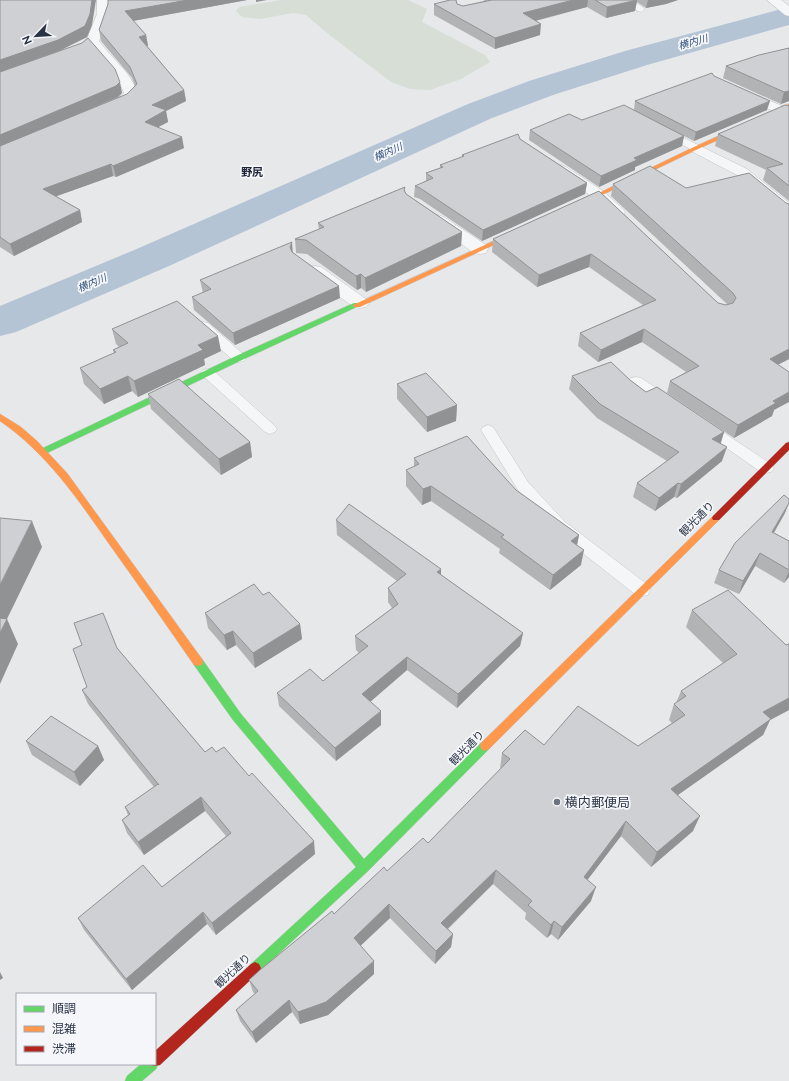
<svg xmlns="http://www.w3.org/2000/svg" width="789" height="1081" viewBox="0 0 789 1081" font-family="Raleway,'Noto Sans JP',sans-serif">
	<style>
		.green { fill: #d6ded6 }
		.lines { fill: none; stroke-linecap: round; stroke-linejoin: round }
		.river { fill: #b4c4d5; fill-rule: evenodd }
		.lane-casing { stroke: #c4c6c8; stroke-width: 1 }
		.street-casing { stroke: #c4c6c8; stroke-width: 1 }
		.fast-casing { stroke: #c4c6c8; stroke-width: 1 }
		.slow-casing { stroke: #c4c6c8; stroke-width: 1 }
		.jam-casing { stroke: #c4c6c8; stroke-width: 1 }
		.lane { fill: #f5f6f7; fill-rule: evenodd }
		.street { fill: #f5f6f7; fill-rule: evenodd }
		.fast { fill: #63d668; fill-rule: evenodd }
		.slow { fill: #ff974d; fill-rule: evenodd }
		.jam { fill: #b3261e; fill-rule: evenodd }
		.wall { fill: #b1b3b5 }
		.shaded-wall { fill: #909294 }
		.building { fill: #ced0d3; stroke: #909294 }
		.poi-dot { fill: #6c737f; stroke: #f4f6f9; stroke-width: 1.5 }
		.labels { text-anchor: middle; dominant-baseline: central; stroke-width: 3.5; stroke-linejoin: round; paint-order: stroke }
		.far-water-label { font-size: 10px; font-style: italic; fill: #34527a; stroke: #f4f6f9 }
		.far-quarter-label { font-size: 11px; font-weight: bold; fill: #1d2536; stroke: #f4f6f9 }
		.street-label { font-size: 11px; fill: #2b3445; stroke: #f4f6f9 }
		.near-poi-label { font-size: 13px; fill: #2b3445; stroke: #f4f6f9; text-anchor: start }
	</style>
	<rect width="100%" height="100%" fill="#e6e8ea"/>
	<!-- green -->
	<path class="green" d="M282,0H408L427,9L422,22L485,55L490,62L461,79L430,90L410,89L391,82L327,33L306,15L293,13L260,19L242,17L236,11L239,7Z"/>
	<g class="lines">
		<!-- river -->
		<path class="river" d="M789,7V25L647,65L553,95L492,118L169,266L16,332L0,336V306L139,248L468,104L529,81L625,51Z"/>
		<!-- lane casing -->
		<g class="lane-casing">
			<path id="lane" d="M622,0H632L645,9L641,12L638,11Z
				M664,128L700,146L701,148L696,151L692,150L660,133L659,131Z
				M203,322L208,323L244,355L246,358L244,361L239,362L234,361L198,329L196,326L198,323Z
				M208,369L213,370L275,426L277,429L275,432L270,434L265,432L203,376L201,373L203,370Z
				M636,377L641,378L673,399L675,402L673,405L668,407L663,405L631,384L629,381L631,378Z
				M704,421L709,423L771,464L774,468L771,472L766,473L761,472L699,429L697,426L699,423Z
				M488,425L493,427L528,482L564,521L648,585L650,590L648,595L642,596L636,595L552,529L518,490L481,430L483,427Z"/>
		</g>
		<!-- street casing -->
		<g class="street-casing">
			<path id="street" d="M97,0H109V14L99,41C112,59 131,72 138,94C131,104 116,113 104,110L102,107C107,100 118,100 124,93L118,79L91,47L81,52L76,51L75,48L87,39L97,14Z
				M767,0H781L789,6V16L785,15Z
				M741,88L789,109V118L736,95L734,92L736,89Z
				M696,144L747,169L789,203V216L783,214L737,175L691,151L689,148L691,145Z
				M561,165L566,167L603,191L623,209L625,212L623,215L617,217L611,215L593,197L556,173L553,170L556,167Z
				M438,215L444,217L486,245L488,249L486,253L480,254L474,253L432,223L430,220L432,217Z
				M315,266L321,267L366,299L369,303L366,307L360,308L354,307L309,275L307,271L309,267Z"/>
		</g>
		<!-- fast casing -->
		<g class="fast-casing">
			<path id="fast" d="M354,303H360L361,305L242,360L47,453L44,454L40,451L41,449L236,356Z
				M198,658L202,659L241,714L364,859L481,743L485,741L489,743L490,746L489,749L368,871L259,972L255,974L251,972L249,968L251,964L356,867L233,720L194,665L193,662L194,659Z
				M155,1059L158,1064L156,1069L142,1081H125L127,1076L141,1064H155Z"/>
		</g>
		<!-- slow casing -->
		<g class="slow-casing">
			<path id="slow" d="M789,104V108L698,149L577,207L572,206L694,147Z
				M520,229L522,230V232L360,307H354L353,305Z
				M0,414L21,427L37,441L67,473L202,659L203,662L202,665L198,666L194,665C167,626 140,587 112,548C79,501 48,454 0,421Z
				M716,515L720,518L719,520L489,749L485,751L481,749L480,746L481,743L713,516Z"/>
		</g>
		<!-- jam casing -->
		<g class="jam-casing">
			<path id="jam" d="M789,442V450L719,520H713L712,518L713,516L786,443Z
				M255,962L259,964L261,968L259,972L160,1065L155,1066L150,1065L155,1064V1051L251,964Z"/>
		</g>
		<!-- lane -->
		<use href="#lane" class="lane"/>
		<!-- street -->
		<use href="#street" class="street"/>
		<!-- fast -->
		<use href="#fast" class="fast"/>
		<!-- slow -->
		<use href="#slow" class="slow"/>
		<!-- jam -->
		<use href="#jam" class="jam"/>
	</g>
	<!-- wall -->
	<path class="wall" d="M0,0L92,25L87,37L61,50L122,93L118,97L68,118L127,94L135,86L132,78L101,41L99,30L108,4V0H247L133,21L146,35L148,46H147L184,90L186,101L166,111L168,122L158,127L184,148L116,177L113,176L56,196L80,210L82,222L14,256L0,247Z
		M484,0H678L666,4L646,8L637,2L635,11L606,18L587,7L536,21L540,35L495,49L434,15V4H457L463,6L484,1Z
		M789,48V101L781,104L723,78L726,66Z
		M714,76L767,110L694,141L684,136L682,146L635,167V170L599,187L529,140L530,130L634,110L635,101Z
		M789,106V201L763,180L766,170L715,146L718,134Z
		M520,139L587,183L585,194L482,241L420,199L414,197L415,186L426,181V173L440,168V165L462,157V155Z
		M650,166L789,359L778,365L774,410L772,416L734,438L667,393L670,381L686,372L642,342L598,362L578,346L580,333L643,305L589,267L537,287L492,252L493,239L599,191L718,303L726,305L727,304L611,196L613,184Z
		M405,187V191L406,194L462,232L461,246L366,292L361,288L357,290L307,254L296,253L295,239L319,230L318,223Z
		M292,252L340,298L235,345L194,310L192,297L203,293L200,280Z
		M112,329L221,351L204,359L205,365L138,397L132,391L104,404L84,384L80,368L114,353L113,350L119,347L116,344Z
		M572,376L630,380L646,392L724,432L720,444L722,461L677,498L674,497L655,511L633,497L637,483L667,461L597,418L569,389Z
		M397,384L457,405L456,421L427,432L397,399Z
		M148,394L250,442L252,457L221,475L151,409Z
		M414,458L516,490L579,535L577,545L581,565L550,590L499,553L500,549L431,501L422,505L406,486V470L414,467Z
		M785,513L774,533L789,541V577L784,583L755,566L739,594L714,583L719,570Z
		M336,520L441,575L523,633L520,646L457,708L407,670L370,702L381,725L336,761L279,706L277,693L323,681L359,653L356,650L355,636L392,608L388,602V588L397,581L337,535Z
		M263,595L300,624L302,639L255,668L236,645L227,650L208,628L205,613Z
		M692,610L786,645L789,644V710L770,720L763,735L678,795L693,831L651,867L621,836L587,880L591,901L558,940L551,934L547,938L525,919L526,913L493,884L448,929L453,934L451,947L435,964L390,918L360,946L374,961V974L328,1015L300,1024L292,1012L256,1043L240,1021L236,1010L255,994L253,992L249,980L334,914L387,871L428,843L501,769H500L502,753L544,745L638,746L672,723L669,720L674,704L676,703L681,691L723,663L686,627Z
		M117,648L205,752H216L315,854L216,935L207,924L132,990L84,930L78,918L162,887L226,836L205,811L144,855L127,833L122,820L128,815L125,807L154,787L88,704L82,690L87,687Z
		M26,741L98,746L104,760L80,786L32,755Z"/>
	<!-- shaded-wall -->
	<path class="shaded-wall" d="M92,0H96L92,25L87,37L61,50L0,72V60Z
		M188,0H247L127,22L125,11Z
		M256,0H267L256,2Z
		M573,0H588L587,7L522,24L523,13Z
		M637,0L635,11L606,18L607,7Z
		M648,0H678L666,4L646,8Z
		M541,24L540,35L495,49V38Z
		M146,35L148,46L141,47L139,37Z
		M120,82L122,93L118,97L0,147V135Z
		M184,90L186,101L166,111L168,122L147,133L145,122L152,105Z
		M789,91V101L781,104L784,92Z
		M770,101L767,110L694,141L696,132Z
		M684,136L682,146L635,167V170L599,187L601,176L634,158Z
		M182,137L184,148L116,177L113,166Z
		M111,164L113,176L46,200L43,189Z
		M587,183L585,194L482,241L483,230Z
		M80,210L82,222L14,256L10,244Z
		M462,232L461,246L366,292L365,278Z
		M292,242L293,255L290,247Z
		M591,254L589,267L537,287L539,275Z
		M361,274V288L357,290L356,276Z
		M339,286L340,298L235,345L233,333Z
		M644,329L642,342L598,362L601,350Z
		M218,336L221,351L204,359L205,365L138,397L134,381L198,345Z
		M789,349V359L765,371L770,359Z
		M128,376L132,391L104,404L100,389Z
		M789,392V402L774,410L772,416L734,438L738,425L773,401Z
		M457,405L456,421L427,432V417Z
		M724,432L720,446L712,439Z
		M250,442L252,457L221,475L219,459Z
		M727,447L722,461L677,498L681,484Z
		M678,483L674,497L655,511L659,498Z
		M431,486V501L422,505L423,489Z
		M789,503L785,513L767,544L772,532Z
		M32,521L42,547L7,619L18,644L0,684V585Z
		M579,535L576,550L571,541Z
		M584,550L581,565L550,590L553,575Z
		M760,553L755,566L739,594L743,581Z
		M441,569V583L437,572Z
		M789,571V577L784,583Z
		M300,624L302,639L255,668L253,653Z
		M233,631L236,645L227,650L224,635Z
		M523,633L520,646L457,708L458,694Z
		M407,657V670L363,708L362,694Z
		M789,698V710L770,720L763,735L665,804L671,789L763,712Z
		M381,711V725L336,761L335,748Z
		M98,746L104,760L80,786L74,772Z
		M201,797L205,811L144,855L138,842Z
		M700,816L693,831L651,867L657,852Z
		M626,821L621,836L579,891L584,877Z
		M314,841L315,854L216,935L212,923Z
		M496,870L493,884L440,936L441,923Z
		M596,887L591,901L558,940L562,927Z
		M389,904L390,918L355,951L354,938Z
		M203,912L207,924L132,990L126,979Z
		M554,921L551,934L547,938L551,925Z
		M453,934L451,947L435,964L436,951Z
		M374,961V974L328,1015L300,1024L298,1012Z
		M0,972L3,978L0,980Z
		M289,1000L292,1012L256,1043L252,1032Z"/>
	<!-- building -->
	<path class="building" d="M0,0H92L90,14L85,26L58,40L0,60Z
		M108,0H188L125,11L146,35L139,37L184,90L152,105L166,110L145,122L182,137L113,166L111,164L43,189L80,210L10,244L0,237V146L127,94L137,84L130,67L99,30L108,4Z
		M450,0H456L457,4L463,6L492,0H573L523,13L541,24L495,38L434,4Z
		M595,0H637L607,7Z
		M88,38L115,69L120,82L116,86L0,135V72L82,43Z
		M789,48V91L784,92L726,66L759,55Z
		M712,73L714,76L770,101L696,132L635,101Z
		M624,105L684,136L634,158L637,160L601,176L530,130L569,114L582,120Z
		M785,105L789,106V186L767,168L783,164L718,134Z
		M518,134L520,139L587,183L483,230L420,188L415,186L433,178L426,173L443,167L440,165L464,156L462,155Z
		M650,166L686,188L749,173L786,203L789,204V349L770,359L789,372V392L773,401L776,403L738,425L670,381L699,366L644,329L601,350L580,333L656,300L591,254L539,275L493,239L599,191L718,303L726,305L733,303L736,298L733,293L613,184Z
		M405,187L404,190L406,194L462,232L365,278L361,274L356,276L306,240L295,239L324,227L318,223Z
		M292,242L290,247L292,252L339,286L233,333L192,297L211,289L200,280Z
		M177,301L218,336L198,345L203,350L134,381L128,376L100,389L80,368L116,352L113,350L128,343L112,329Z
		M611,362L630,380L646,392L657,387L724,432L712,439L727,447L681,484L678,483L659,498L637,483L679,452L600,404L572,376Z
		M426,373L457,405L427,417L397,384Z
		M179,379L250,442L219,459L148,394Z
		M467,436L516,490L579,535L571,541L584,550L553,575L501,537L504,535L431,486L423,489L406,470L419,464L414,458Z
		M784,495L789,499V503L772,532L789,541V570L760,553L743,581L719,570L735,543Z
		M349,504L441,569L437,572L523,633L458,694L407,657L362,694L381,711L335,748L277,693L310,669L323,681L368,646L355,636L398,604L388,588L406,574L336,520Z
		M0,518L32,521L0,585Z
		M254,584L263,595L269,592L300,624L253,653L233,631L224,635L205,613Z
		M728,590L786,645L789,644V698L763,712L771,719L671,789L700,816L657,852L626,821L584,877L596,887L562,927L554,921L551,925L528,905L532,901L496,870L441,923L453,934L436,951L389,904L354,938L374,961L326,1002L298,1012L289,1000L252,1032L236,1010L258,991L249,980L260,970L332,911L334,914L384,867L387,871L423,838L428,843L510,759L502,753L525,730L544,745L578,706L638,746L685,715L674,704L686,696L681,691L737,654L692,610Z
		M103,613L117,648L205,752L212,747L216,752L224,747L249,776L252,773L314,841L212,923L203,912L126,979L78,918L143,865L162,887L231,833L201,797L138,842L122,820L130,814L125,807L158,784L159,785L82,690L87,687L73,649L82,645L74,623Z
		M0,618L7,619L0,633Z
		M51,716L98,746L74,772L26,741Z"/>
	<!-- markers -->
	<circle class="poi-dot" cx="557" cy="802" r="4"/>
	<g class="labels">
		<!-- far-water labels -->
		<g class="far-water-label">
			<text transform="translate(693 42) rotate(-16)">横内川</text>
			<text transform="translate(388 152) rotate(-24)">横内川</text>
			<text transform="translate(92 283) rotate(-23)">横内川</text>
		</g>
		<!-- far-quarter labels -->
		<g class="far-quarter-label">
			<text x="252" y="172">野尻</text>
		</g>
		<!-- street labels -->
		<g class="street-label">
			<text transform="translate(697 519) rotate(-45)">観光通り</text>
			<text transform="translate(467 748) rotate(-45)">観光通り</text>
			<text transform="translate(233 971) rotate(-43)">観光通り</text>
		</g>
		<!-- near-poi labels -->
		<g class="near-poi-label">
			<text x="565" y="802">横内郵便局</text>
		</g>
	</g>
	<!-- legend -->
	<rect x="16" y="993" width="140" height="72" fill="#f4f6f9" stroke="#a4a8b1"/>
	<rect x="24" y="1006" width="20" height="6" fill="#63d668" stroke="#a4a8b1"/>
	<text x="52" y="1013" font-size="12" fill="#2b3445">順調</text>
	<rect x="24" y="1026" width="20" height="6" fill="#ff974d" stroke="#a4a8b1"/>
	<text x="52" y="1033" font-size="12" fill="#2b3445">混雑</text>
	<rect x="24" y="1046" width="20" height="6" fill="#b3261e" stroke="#a4a8b1"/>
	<text x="52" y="1053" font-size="12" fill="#2b3445">渋滞</text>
	<!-- north arrow -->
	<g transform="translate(36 36) rotate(245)" stroke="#f4f6f9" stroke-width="3" paint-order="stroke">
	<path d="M0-3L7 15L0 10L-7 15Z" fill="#2b3445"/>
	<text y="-6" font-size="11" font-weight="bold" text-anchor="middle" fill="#2b3445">N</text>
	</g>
</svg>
